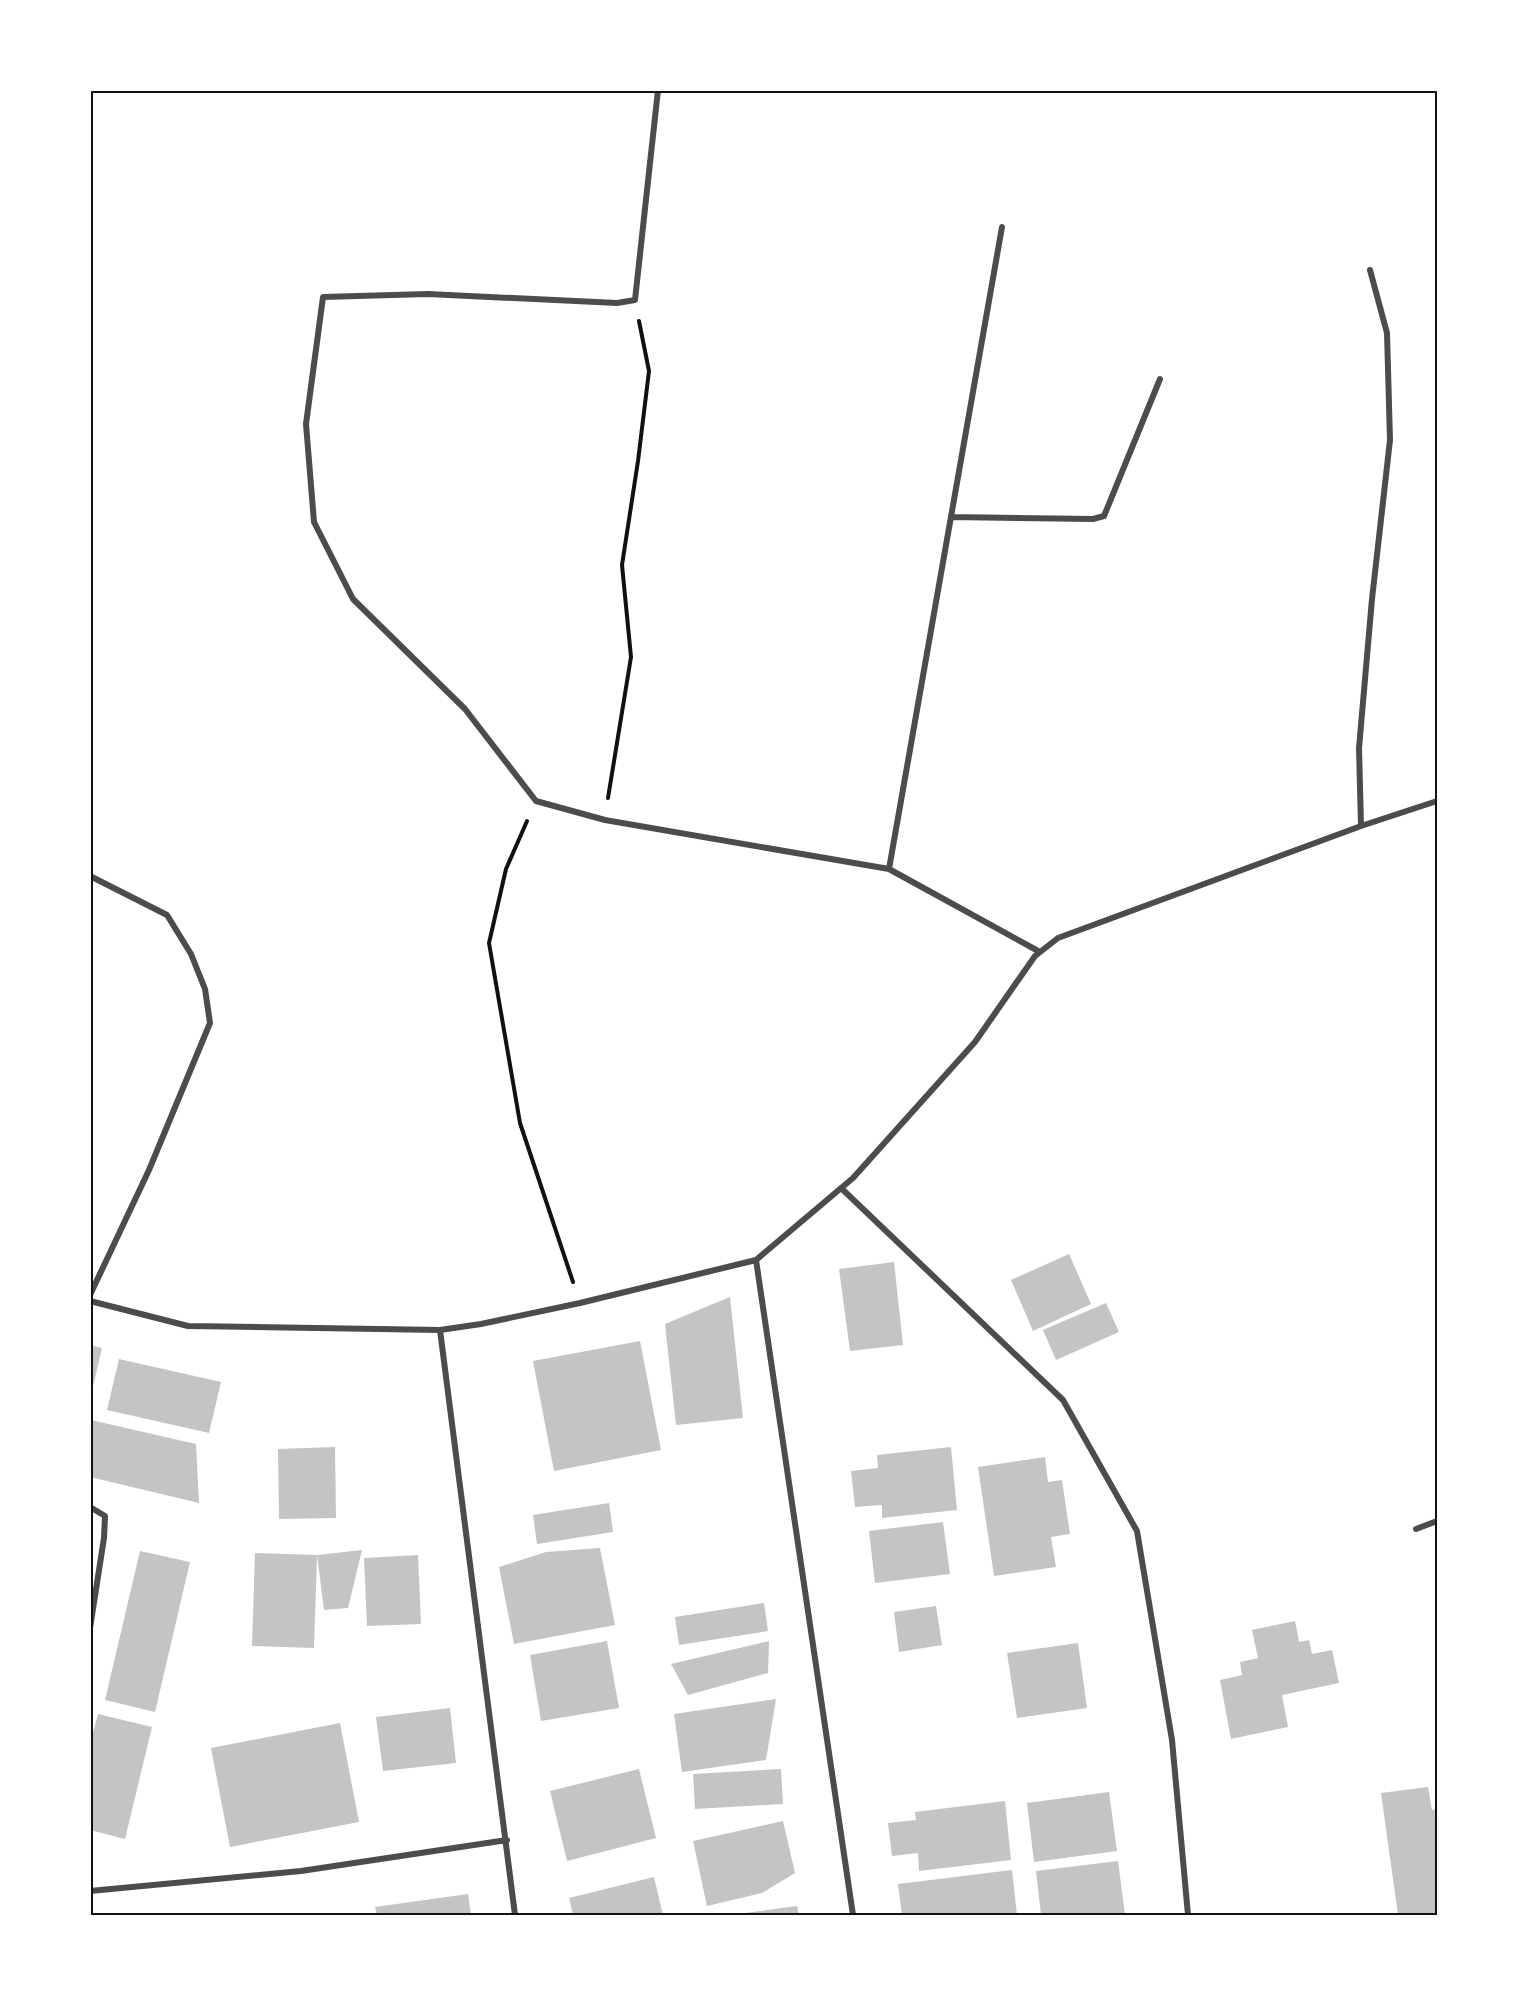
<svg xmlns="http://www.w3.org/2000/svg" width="1527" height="2005" viewBox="0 0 1527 2005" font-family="Raleway,sans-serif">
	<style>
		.building { fill: #c4c4c4 }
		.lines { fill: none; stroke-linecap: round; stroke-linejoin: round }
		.path { stroke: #111; stroke-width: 4 }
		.minor { stroke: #4c4c4c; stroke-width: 6 }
		.neatline { fill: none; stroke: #111; stroke-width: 2 }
	</style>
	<rect width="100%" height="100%" fill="#fff"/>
	<!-- building -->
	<path class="building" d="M1069,1254L1091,1304L1033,1331L1011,1280Z
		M894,1262L903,1345L850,1351L839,1269Z
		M730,1297L743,1418L676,1425L665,1324Z
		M1106,1303L1119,1332L1056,1360L1043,1330Z
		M640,1341L661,1450L554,1471L533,1361Z
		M90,1345L102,1348L91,1395H90Z
		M119,1359L221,1382L209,1433L107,1410Z
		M91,1420L196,1444L199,1503L90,1477Z
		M335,1447L336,1518L279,1519L278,1449Z
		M951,1447L957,1510L882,1518V1505L855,1507L851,1471L878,1468L877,1455Z
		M1045,1457L1048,1482L1062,1480L1070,1534L1051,1537L1056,1567L994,1576L978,1467Z
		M609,1503L613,1532L537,1544L533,1515Z
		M943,1522L950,1574L875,1583L869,1531Z
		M600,1548L615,1625L514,1644L499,1567L546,1552Z
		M362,1550L348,1608L324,1610L317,1555L314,1648L252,1646L255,1553L317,1555Z
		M140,1551L190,1562L155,1712L105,1700Z
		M418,1555L421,1624L367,1626L364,1558Z
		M764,1603L768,1631L679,1645L675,1617Z
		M936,1606L942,1645L899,1652L894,1612Z
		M1295,1621L1299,1642L1309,1640L1312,1654L1332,1650L1339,1683L1282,1695L1288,1727L1231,1739L1220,1680L1242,1675L1240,1662L1258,1658L1252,1630Z
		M607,1641L619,1708L541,1721L530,1655Z
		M769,1641L768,1673L688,1695L671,1664Z
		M1078,1643L1087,1708L1017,1718L1007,1653Z
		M776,1699L766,1760L682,1772L674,1714Z
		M450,1708L456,1763L383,1771L376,1717Z
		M98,1714L152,1727L125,1839L90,1830V1744Z
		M340,1723L359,1822L230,1847L211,1748Z
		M639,1769L656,1838L567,1861L550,1791Z
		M781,1769L783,1804L695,1809L693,1774Z
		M1428,1787L1432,1810L1437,1809V1915H1398L1381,1793Z
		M1109,1792L1117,1851L1034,1862L1027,1803Z
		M1005,1801L1011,1860L919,1871L918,1853L892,1856L888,1823L916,1820L915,1812Z
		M783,1821L795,1873L762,1893L707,1906L693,1841Z
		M1118,1861L1125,1915H1041L1036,1871Z
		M1012,1870L1017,1915H902L898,1884Z
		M654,1877L663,1915H573L569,1898Z
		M468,1894L471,1915H377L375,1907Z
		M797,1906L799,1915H737V1914Z"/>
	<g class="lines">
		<!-- path -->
		<path class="path" d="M608,798L631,657L622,565L638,461L649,371L639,321
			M527,821L506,869L489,943L520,1123L573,1282"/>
		<!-- minor -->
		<path class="minor" d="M658,90L635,300L617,303L428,294L323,297L306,424L314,522L353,599L465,709L536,801L605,820L889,869L1040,952
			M952,517L1093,519L1104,516L1160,379
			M1361,826L1359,748L1372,599L1390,440L1387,333L1370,270
			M889,869L1002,227
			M90,876L167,915L191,954L205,989L210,1023L149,1170L90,1295
			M841,1188L1063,1400L1137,1531L1172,1740L1188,1915
			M756,1260L853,1915
			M90,1301L188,1326L440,1330L481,1324L580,1303L756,1260L853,1178L975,1042L1035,956L1058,938L1361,826L1437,801
			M440,1330L515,1915
			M90,1507L105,1516L104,1538L90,1628
			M1416,1529L1437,1521
			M90,1891L301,1871L507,1840"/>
	</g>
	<!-- border -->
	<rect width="1527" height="2005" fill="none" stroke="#ffffff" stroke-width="183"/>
	<rect x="92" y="92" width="1344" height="1822" class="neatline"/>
</svg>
